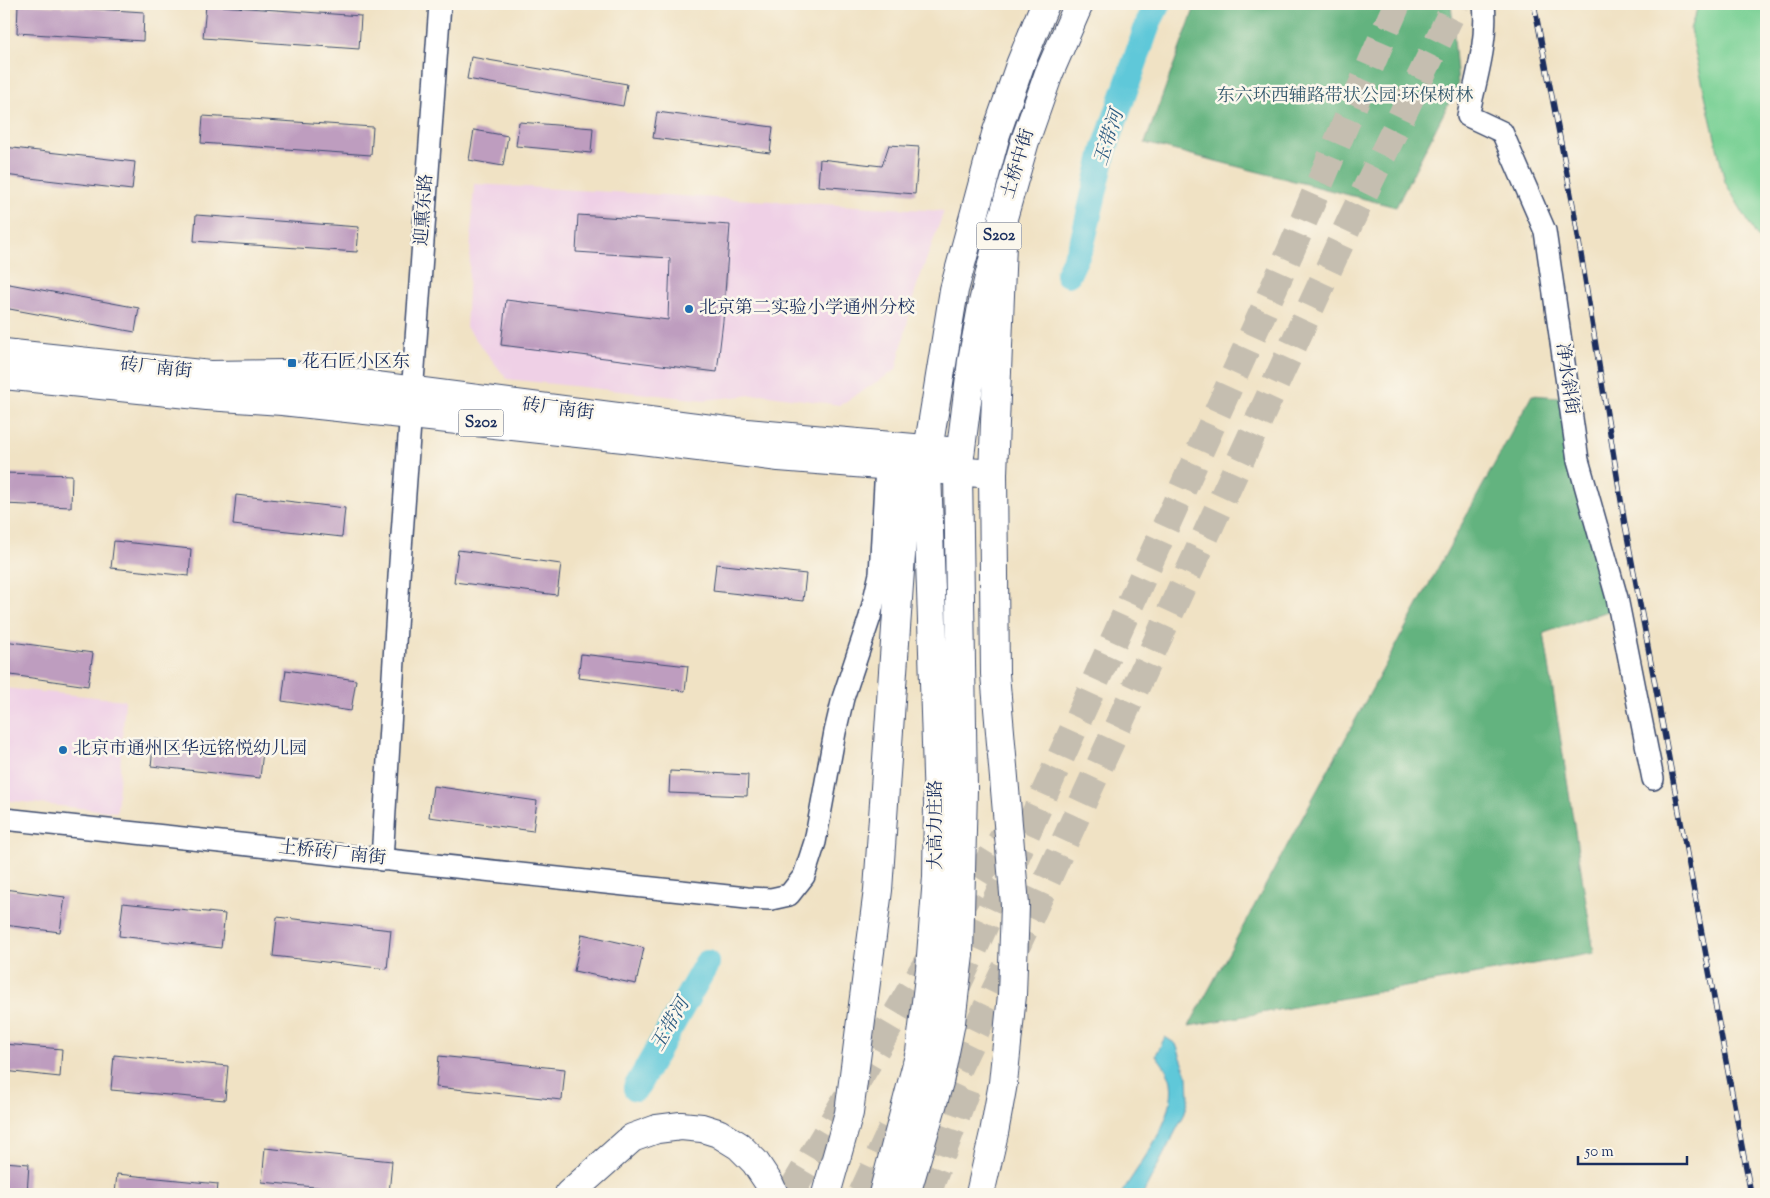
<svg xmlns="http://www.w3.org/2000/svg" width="1770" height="1198" viewBox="0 0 1770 1198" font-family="'Sorts Mill Goudy','Noto Serif SC',serif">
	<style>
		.built { fill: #efd0e6 }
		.green { fill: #7bd196; stroke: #4b807a }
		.forest { fill: #64b37f; stroke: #40716e }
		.water { fill: #5ec8d9; stroke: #3c7c9c }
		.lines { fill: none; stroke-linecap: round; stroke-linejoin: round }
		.river { stroke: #5ec8d9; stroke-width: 26 }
		.building { fill: #be9dbf }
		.highway-tunnel { stroke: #c5beb0; stroke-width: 28; stroke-dasharray: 28 14; stroke-linecap: butt }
		.minor-casing { stroke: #3b4a6d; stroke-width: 24 }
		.major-casing { stroke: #3b4a6d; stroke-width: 30 }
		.highway-casing { stroke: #3b4a6d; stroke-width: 30 }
		.minor { stroke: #fff; stroke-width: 21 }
		.major { stroke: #fff; stroke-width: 28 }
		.highway { stroke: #fff; stroke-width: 28 }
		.rail-casing { stroke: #1b2f5e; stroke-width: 5.5 }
		.rail { stroke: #fbf7ec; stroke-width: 4; stroke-dasharray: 11; stroke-linecap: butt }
		.poi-dot { fill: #1f6fb2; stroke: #fbf7ec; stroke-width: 2 }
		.labels { text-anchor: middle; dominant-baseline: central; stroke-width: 5; stroke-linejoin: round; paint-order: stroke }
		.shield { fill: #fbf7ec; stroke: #5e6b89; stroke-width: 1 }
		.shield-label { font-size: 16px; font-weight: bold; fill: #1b2f5e }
		.park-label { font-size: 18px; fill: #33586c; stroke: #fbf7ec }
		.street-label { font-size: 18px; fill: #1b2f5e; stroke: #fbf7ec }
		.poi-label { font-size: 18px; fill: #1b2f5e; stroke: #fbf7ec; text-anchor: start }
		.water-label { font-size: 19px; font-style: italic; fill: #2f5d83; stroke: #fbf7ec }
	</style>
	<rect width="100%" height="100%" fill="#fbf7ec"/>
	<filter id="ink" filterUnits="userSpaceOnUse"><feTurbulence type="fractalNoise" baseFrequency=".02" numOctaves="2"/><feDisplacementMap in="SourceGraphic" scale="10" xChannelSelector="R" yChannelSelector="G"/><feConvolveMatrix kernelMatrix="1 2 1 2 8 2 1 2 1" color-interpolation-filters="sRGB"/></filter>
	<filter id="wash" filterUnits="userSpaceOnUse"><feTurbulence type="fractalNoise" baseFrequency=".0096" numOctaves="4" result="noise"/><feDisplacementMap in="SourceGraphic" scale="20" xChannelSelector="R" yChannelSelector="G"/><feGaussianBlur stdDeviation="1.12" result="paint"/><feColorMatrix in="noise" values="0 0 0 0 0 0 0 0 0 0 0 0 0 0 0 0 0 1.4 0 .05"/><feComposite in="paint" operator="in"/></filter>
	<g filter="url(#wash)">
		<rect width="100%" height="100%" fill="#f0e2c4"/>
		<!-- built -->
		<path class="built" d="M474,184L944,211L915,291L896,370L840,405L762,394L704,400L507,379L466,327Z
			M4,688L125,700L117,812L4,800Z"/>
		<!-- green -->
		<path class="green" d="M1699,4H1766V252L1725,182L1690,29Z"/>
		<!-- forest -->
		<path class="forest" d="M1196,4H1451L1458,85L1396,207L1145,143Z
			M1532,395L1559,397L1611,610L1544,633L1594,953L1189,1026Z"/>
		<!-- water -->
		<path class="water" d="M1165,1037L1176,1044L1188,1077L1189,1098L1184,1115L1143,1194H1121C1139,1164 1177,1119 1171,1082C1169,1072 1162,1063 1156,1055Z"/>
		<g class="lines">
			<!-- river -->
			<path class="river" d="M1068,274L1082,244L1104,151L1149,21L1158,4
				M636,1088L707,963"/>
		</g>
		<g id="blocks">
			<!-- building -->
			<path class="building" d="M18,4L144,12L143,41L17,33Z
				M206,5L361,16L359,49L203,38Z
				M471,57L627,84L623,106L467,79Z
				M657,112L773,127L770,153L653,138Z
				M203,116L373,127L371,155L201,143Z
				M519,122L593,128L591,153L516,146Z
				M474,130L508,136L503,166L469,160Z
				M889,145L919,147L915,194L818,186L820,159L882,166Z
				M4,147L135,162L132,190L4,175Z
				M196,215L359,227L357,252L194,241Z
				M578,215L730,225L723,321L717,372L501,345L506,300L668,320L670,258L576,252Z
				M4,283L139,308L135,332L4,308Z
				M4,473L72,475L71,507L4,504Z
				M236,495L345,508L342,537L233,525Z
				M114,541L191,549L189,576L111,568Z
				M458,550L561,564L557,595L454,582Z
				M716,564L806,574L803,601L713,591Z
				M4,641L93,653L88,686L4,674Z
				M581,654L688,666L685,691L578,678Z
				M286,670L356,680L351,711L282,701Z
				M154,739L263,751L260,778L151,766Z
				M670,771L748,775L747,796L669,793Z
				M433,786L537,801L533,831L429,817Z
				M4,889L65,897L60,932L4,925Z
				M123,903L225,914L221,948L119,936Z
				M277,917L391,930L387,969L273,956Z
				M582,934L644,948L636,984L574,971Z
				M4,1044L62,1049L60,1077L4,1071Z
				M114,1055L228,1066L225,1100L111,1090Z
				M439,1056L565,1069L562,1100L436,1087Z
				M265,1148L392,1161L389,1194L262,1182Z
				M4,1162L29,1164L27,1194H4Z
				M117,1174L218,1184L217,1194H115Z"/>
		</g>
	</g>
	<g filter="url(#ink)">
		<use href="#blocks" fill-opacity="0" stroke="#3b4a6d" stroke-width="1"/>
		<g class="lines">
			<!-- highway-tunnel -->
			<path class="highway-tunnel" d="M956,914L1017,815
				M957,986L1291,250L1397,4
				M939,1107L1018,943L1350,222L1456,4
				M790,1194L934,951
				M862,1194L893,1127
				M927,1194L971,1076"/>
			<!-- minor casing -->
			<g class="minor-casing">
				<path id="minor" d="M1484,4C1488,42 1476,79 1468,116L1502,132L1545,231L1578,460L1617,598L1653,779
					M4,819L747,898L771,899L789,895L804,876L815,842L835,732L843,698L870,617L880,574L886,466
					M382,860L399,577L440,4"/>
			</g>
			<!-- major casing -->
			<g class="major-casing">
				<path id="major" d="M4,353L210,375L283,374L735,432L947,451
					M4,375L207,396L282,401L633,439L779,457L993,474
					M883,1194L920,1052L930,969L937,877L938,804L927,469L928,450L954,290L996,134L1020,65L1045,4
					M906,1194L939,1082L951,1022L959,955L963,789L958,472L972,361L982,307L1003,218L1025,141L1049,73L1079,4"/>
			</g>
			<!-- highway casing -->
			<g class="highway-casing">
				<path id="highway" d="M569,1194L632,1138L657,1129L681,1126L702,1128L718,1133L739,1146L755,1162L769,1183L774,1194
					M826,1194L849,1113L878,890L907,468L928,450
					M980,1194L994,1133L1003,1083L1012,995L1015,905L995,674L993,474L1003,218"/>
			</g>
			<!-- minor -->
			<use href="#minor" class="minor"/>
			<!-- major -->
			<use href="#major" class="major"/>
			<!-- highway -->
			<use href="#highway" class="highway"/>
			<!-- rail casing -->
			<g class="rail-casing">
				<path id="rail" d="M1534,4L1573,205L1625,525L1751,1194"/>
			</g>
			<!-- rail -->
			<use href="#rail" class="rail"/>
		</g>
	</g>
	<!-- markers -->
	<g class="poi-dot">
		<circle cx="689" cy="309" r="5"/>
		<rect x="287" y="358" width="10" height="10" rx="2.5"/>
		<circle cx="63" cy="750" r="5"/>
	</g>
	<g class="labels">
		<!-- shield labels -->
		<g class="shield">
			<rect x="976.5" y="222.5" width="45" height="27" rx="4"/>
			<rect x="458.5" y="409.5" width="45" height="27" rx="4"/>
		</g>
		<g class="shield-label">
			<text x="999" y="236">S202</text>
			<text x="481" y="423">S202</text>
		</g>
		<!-- park labels -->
		<g class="park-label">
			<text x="1345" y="97">东六环西辅路带状公园·环保树林</text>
		</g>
		<!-- street labels -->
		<g class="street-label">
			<text transform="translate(1019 164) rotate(-73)">土桥中街</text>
			<text transform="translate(425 210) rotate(-86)">迎熏东路</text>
			<text transform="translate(156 369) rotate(6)">砖厂南街</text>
			<text transform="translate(1566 379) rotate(82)">净水斜街</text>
			<text transform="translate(558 410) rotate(7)">砖厂南街</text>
			<text transform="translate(937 825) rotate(-90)">大高力庄路</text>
			<text transform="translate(332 854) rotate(6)">土桥砖厂南街</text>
		</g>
		<!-- poi labels -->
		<g class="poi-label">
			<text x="699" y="309">北京第二实验小学通州分校</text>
			<text x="302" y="363">花石匠小区东</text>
			<text x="73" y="750">北京市通州区华远铭悦幼儿园</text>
		</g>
		<!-- water labels -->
		<g class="water-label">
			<text transform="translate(1110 138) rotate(-72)">玉带河</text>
			<text transform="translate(671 1025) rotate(-60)">玉带河</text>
		</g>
	</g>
	<!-- margin -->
	<rect width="1770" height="1198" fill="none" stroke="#fbf7ec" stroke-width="20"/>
	<!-- scale -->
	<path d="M1578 1156v8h109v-8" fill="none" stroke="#1b2f5e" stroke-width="2.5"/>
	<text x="1585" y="1156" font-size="15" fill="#1b2f5e" stroke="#fbf7ec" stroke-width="4" paint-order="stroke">50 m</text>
</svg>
